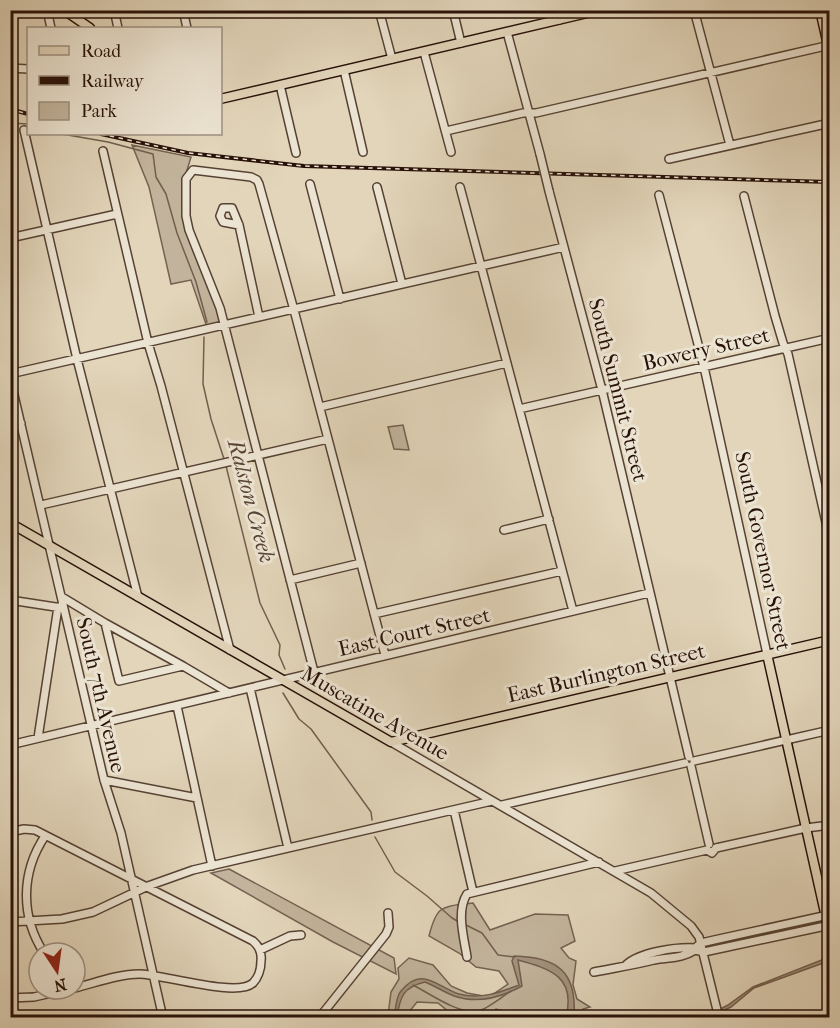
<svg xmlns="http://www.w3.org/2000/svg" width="840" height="1028" viewBox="0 0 840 1028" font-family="'IM FELL French Canon',serif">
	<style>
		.green { fill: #c2b49c; stroke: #756252; stroke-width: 1.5 }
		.water { fill: #a3927d; stroke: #725e4e; stroke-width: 1.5 }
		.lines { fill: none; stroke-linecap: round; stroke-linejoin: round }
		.stream { stroke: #725e4e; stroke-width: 1.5 }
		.minor-casing { stroke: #564234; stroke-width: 10 }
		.major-casing { stroke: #281108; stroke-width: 11 }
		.minor { stroke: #ece4d2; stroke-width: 7 }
		.major { stroke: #e2d5ba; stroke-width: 8 }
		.rail-casing { stroke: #281108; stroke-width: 4 }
		.rail { stroke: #ece4d2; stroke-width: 1.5; stroke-dasharray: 4.5; stroke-linecap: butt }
		.minor-bridge-casing { stroke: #564234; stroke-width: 10; stroke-linecap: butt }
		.minor-bridge { stroke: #ece4d2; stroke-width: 7 }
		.labels { text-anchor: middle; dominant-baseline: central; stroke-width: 6; stroke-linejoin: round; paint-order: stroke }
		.street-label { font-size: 21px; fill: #281108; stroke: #ece4d2 }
		.water-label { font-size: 22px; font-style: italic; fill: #594537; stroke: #ece4d2 }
	</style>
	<rect width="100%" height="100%" fill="#e2d5ba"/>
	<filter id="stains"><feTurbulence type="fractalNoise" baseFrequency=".00333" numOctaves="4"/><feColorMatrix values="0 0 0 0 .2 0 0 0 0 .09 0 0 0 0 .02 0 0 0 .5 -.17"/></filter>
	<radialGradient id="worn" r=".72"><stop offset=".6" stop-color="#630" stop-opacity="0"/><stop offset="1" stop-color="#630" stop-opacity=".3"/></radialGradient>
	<!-- green -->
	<path class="green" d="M132,145L191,157L184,180V213L221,323L207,327L191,280L171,284L149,187Z
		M403,425L409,450L394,449L388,427Z
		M229,869L394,958L396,974L333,942L211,873Z
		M473,903L490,930L535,914L568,915L575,941L561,948L569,958L576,961L573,985L577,999L590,1007L583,1009L582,1017H528L496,1009L490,1017H455L438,1003L417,1002L405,1017L384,1018L388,1015L391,992L399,979L398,968L409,958L433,965L451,986L467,993L489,997L508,984L499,971L476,967L459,953L429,936C437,904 442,907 473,903Z
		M818,920L819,924L714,947V943Z"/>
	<!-- water -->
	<path class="water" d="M514,956C558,957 577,972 574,1017H566C576,977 551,969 518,960L522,986C502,997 477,1004 454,996C444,992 435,986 425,982C403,987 400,997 397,1017H393C397,1009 395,998 401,991C422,965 437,987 459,994C480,1000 501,992 519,985L512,961Z
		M829,957V961L754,988L731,1007L709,1017L703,1018L728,1005L753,987Z"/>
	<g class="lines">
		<!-- stream -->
		<path class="stream" d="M10,123L28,124
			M62,134L108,142L153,154L156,177L166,194L177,233L196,282L207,322
			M204,337L203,384L211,419L224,459
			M226,466L260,603L280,645L279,655L285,669
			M283,693L299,719L311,729L371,812L372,820
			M375,837L395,872L427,896L452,918L459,922
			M464,924L482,933L498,955L515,957
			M413,985C429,993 459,1015 478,1011C486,1010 503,996 511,991"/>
		<!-- minor casing -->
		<g class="minor-casing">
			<path id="minor" d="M47,10L51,28
				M114,10L118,28
				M183,10L187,28
				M379,10L392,59
				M453,10L461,43
				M557,10L559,20
				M694,10L730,145
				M507,32L540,154
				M424,52L451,152
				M10,68L28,69
				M344,70L363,152
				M280,85L296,153
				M24,130L77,359L138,597
				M446,131L523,113H536L830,45
				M103,151L148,343L161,386L230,650
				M669,159L830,123
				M310,184L340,299
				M377,187L402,284
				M460,187L573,611
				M549,191L602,390L689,757
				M659,195L704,367L767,654
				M744,196L775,316L783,343L788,354L830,540
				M239,225L223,222L220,216L223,208H232L239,225L259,317
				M10,238L117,214
				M10,374L564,247
				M10,378L104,780L121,833L163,1018
				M320,407L507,363
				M519,409L830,338
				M10,418L21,423
				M41,505L328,439
				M504,530L549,519
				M290,580L361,563
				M62,597L105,623L119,681L183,666L229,693
				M10,600L62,608
				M374,614L562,571
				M105,623L183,666
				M314,672L220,308L189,230L186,216V179L193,170L251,177L257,180L259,184L294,310L385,655
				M250,688L288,848
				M177,706L212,866
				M38,738L58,607
				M391,742L651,893L691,926L699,937L719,1018
				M10,745L649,593
				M694,761L830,730
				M691,766L709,844
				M104,780L197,798
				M502,805L685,763
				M454,810L473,892
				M10,832L24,829L35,830L253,941C260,947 262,953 261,961C261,969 258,978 253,983C237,998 162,974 139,974C118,974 95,983 75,988
				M716,848L806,828L830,825
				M615,871L707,850L712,853L716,848
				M10,922L62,919L93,912L148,886L193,870L492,801
				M260,950L290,936L301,935
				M44,953C20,916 21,872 45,836
				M467,957C464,938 456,911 467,894L599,862
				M626,965C640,952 676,947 695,948L701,943L714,940L828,915
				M594,972C614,968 634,965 654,960C669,957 681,959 695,950L704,952L830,925
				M10,998L34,997L69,989
				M319,1018L386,934L389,927L388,913"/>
		</g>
		<!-- major casing -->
		<g class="major-casing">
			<path id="major" d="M64,10L90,28
				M820,10L830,54
				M220,99L600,10
				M10,523L391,742L830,640
				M767,654L830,935
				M823,1018L830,1016"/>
		</g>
		<!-- minor -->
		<use href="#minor" class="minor"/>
		<!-- major -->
		<use href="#major" class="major"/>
		<!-- rail casing -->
		<g class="rail-casing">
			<path id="rail" d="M10,109L28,114
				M101,134L188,153L304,166L830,182"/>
		</g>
		<!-- rail -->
		<use href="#rail" class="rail"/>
		<!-- minor-bridge casing -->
		<g class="minor-bridge-casing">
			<path id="minor-bridge" d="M540,154L549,191"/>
		</g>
		<!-- minor-bridge -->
		<use href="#minor-bridge" class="minor-bridge"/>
	</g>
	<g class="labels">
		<!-- street labels -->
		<g class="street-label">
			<text transform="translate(706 349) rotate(-13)">Bowery Street</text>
			<text transform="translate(618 390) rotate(76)">South Summit Street</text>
			<text transform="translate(763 551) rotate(78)">South Governor Street</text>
			<text transform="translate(414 632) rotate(-13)">East Court Street</text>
			<text transform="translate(606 673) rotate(-13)">East Burlington Street</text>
			<text transform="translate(101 695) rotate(77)">South 7th Avenue</text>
			<text transform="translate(375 713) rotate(30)">Muscatine Avenue</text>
		</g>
		<!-- water labels -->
		<g class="water-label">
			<text transform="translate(251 501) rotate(75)">Ralston Creek</text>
		</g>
	</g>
	<!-- margin -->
	<rect width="840" height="1028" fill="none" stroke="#e2d5ba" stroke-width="36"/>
	<rect x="12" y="12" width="816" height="1004" fill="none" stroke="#281108" stroke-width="3"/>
	<rect x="18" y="18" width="804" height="992" fill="none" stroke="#281108" stroke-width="1.5"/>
	<!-- legend -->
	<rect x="27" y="27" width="195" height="108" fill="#ece4d2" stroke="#9e9081" stroke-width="1.5"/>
	<rect x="39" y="46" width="30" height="9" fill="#e2d5ba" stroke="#9e9081" stroke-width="1.5"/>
	<text x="81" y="57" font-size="18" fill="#281108">Road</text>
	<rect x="39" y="76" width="30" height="9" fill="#281108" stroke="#9e9081" stroke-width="1.5"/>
	<text x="81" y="87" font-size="18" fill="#281108">Railway</text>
	<rect x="39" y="102" width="30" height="18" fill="#c2b49c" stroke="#9e9081" stroke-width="1.5"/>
	<text x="81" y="117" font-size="18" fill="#281108">Park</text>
	<!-- north arrow -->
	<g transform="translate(57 971) rotate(167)"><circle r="28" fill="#ece4d2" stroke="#9e9081" stroke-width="1.5"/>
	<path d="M0-4.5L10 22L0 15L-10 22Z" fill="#8f2418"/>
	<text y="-9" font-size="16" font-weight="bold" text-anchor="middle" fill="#281108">N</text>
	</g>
	<rect width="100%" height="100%" filter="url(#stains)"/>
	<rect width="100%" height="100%" fill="url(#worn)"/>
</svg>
